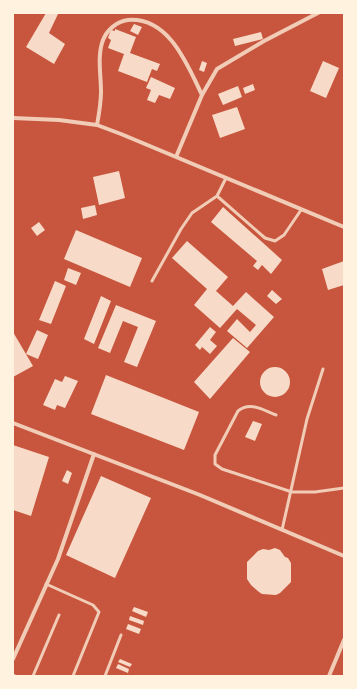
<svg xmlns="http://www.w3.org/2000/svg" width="357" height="689" viewBox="0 0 357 689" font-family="'Alegreya Sans',sans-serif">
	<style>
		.building { fill: #f7dbc8 }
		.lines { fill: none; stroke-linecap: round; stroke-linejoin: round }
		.service { stroke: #f1ccb7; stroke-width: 3 }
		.minor { stroke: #f1ccb7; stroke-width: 4 }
	</style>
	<rect width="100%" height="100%" fill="#c8553d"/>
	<!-- building -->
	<path class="building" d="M46,13L58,14L49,33L65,44L54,64L26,47Z
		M134,24L142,27L138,35L130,31Z
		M115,29L136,37L130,53L160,64L157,71L152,69L147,82L118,71L124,54L108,48L111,40L108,38L111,30L115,31Z
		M261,32L263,39L235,46L233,39Z
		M202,61L207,63L204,72L199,70Z
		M323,61L339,68L326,98L310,91Z
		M151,77L175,88L170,99L159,95L155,103L147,100L151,90L146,88Z
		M253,84L255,90L245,94L243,88Z
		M238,86L242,97L223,105L218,94Z
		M237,107L245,129L220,138L212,115Z
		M119,171L125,198L99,205L93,177Z
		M95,205L97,215L83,219L81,208Z
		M223,207L282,260L271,274L262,265L258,270L253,266L257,261L211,222Z
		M39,222L45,230L37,236L31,228Z
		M76,230L142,258L130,287L64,259Z
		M187,241L228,277L216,291L233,306L246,292L274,317L247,348L227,331L237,319L250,332L256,325L237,309L220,328L194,305L207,289L172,258Z
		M344,261V285L328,290L322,269Z
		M68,268L81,273L76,285L64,280Z
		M55,281L66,286L51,324L39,320Z
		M272,290L282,299L276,304L267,296Z
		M101,296L111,301L94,344L84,339Z
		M116,305L156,321L137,367L124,362L138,327L123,321L110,353L98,348Z
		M210,327L216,332L210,340L217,346L210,354L202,347L200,350L195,345Z
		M37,330L48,335L38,359L26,354Z
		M13,332L33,366L13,377Z
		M233,338L250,352L210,399L194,382Z
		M260 382a15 15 0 1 1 30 0a15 15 0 1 1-30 0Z
		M106,375L199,412L184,450L91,414Z
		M65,376L78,381L65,408L57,405L55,410L43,405L55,379L62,382Z
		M253,421L262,424L255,441L245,437Z
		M13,445L49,457L31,516L13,510Z
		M67,470L72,473L68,484L62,481Z
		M101,476L151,498L115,578L66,555Z
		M263,549L269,550L275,548L280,550L285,557L288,558L291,563V582L280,593L276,595L262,594L259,592L251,585L247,579V562L258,551Z
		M134,607L148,612L146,617L132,611Z
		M130,616L144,621L143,625L129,620Z
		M128,624L141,629L139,634L126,629Z
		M120,659L132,664L130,667L118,662Z
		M118,664L129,669L128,673L116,668Z"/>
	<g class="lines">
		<!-- service -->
		<path class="service" d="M217,196L265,238L275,241L284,235L301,210
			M152,281L181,229L192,213L217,196L226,178
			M276,415C263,410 250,401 238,411L215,455V464L222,469L292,492H315L344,488
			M282,530L307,419L323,369
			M46,584L93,605L99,612L73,676
			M33,676L59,615
			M105,676L121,635"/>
		<!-- minor -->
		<path class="minor" d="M13,118L59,120L97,125L121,134L344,227
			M97,125C99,114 101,103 101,92C101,75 97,56 103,40C107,30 117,21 128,20C169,17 187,64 202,95
			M176,157L202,95L217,69L264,41L318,13
			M13,423L200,495L344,556
			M13,659L58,559L94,454
			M13,676H14
			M329,676L344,640"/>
	</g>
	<!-- border -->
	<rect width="357" height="689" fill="none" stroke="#fff3e0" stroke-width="28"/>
</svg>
